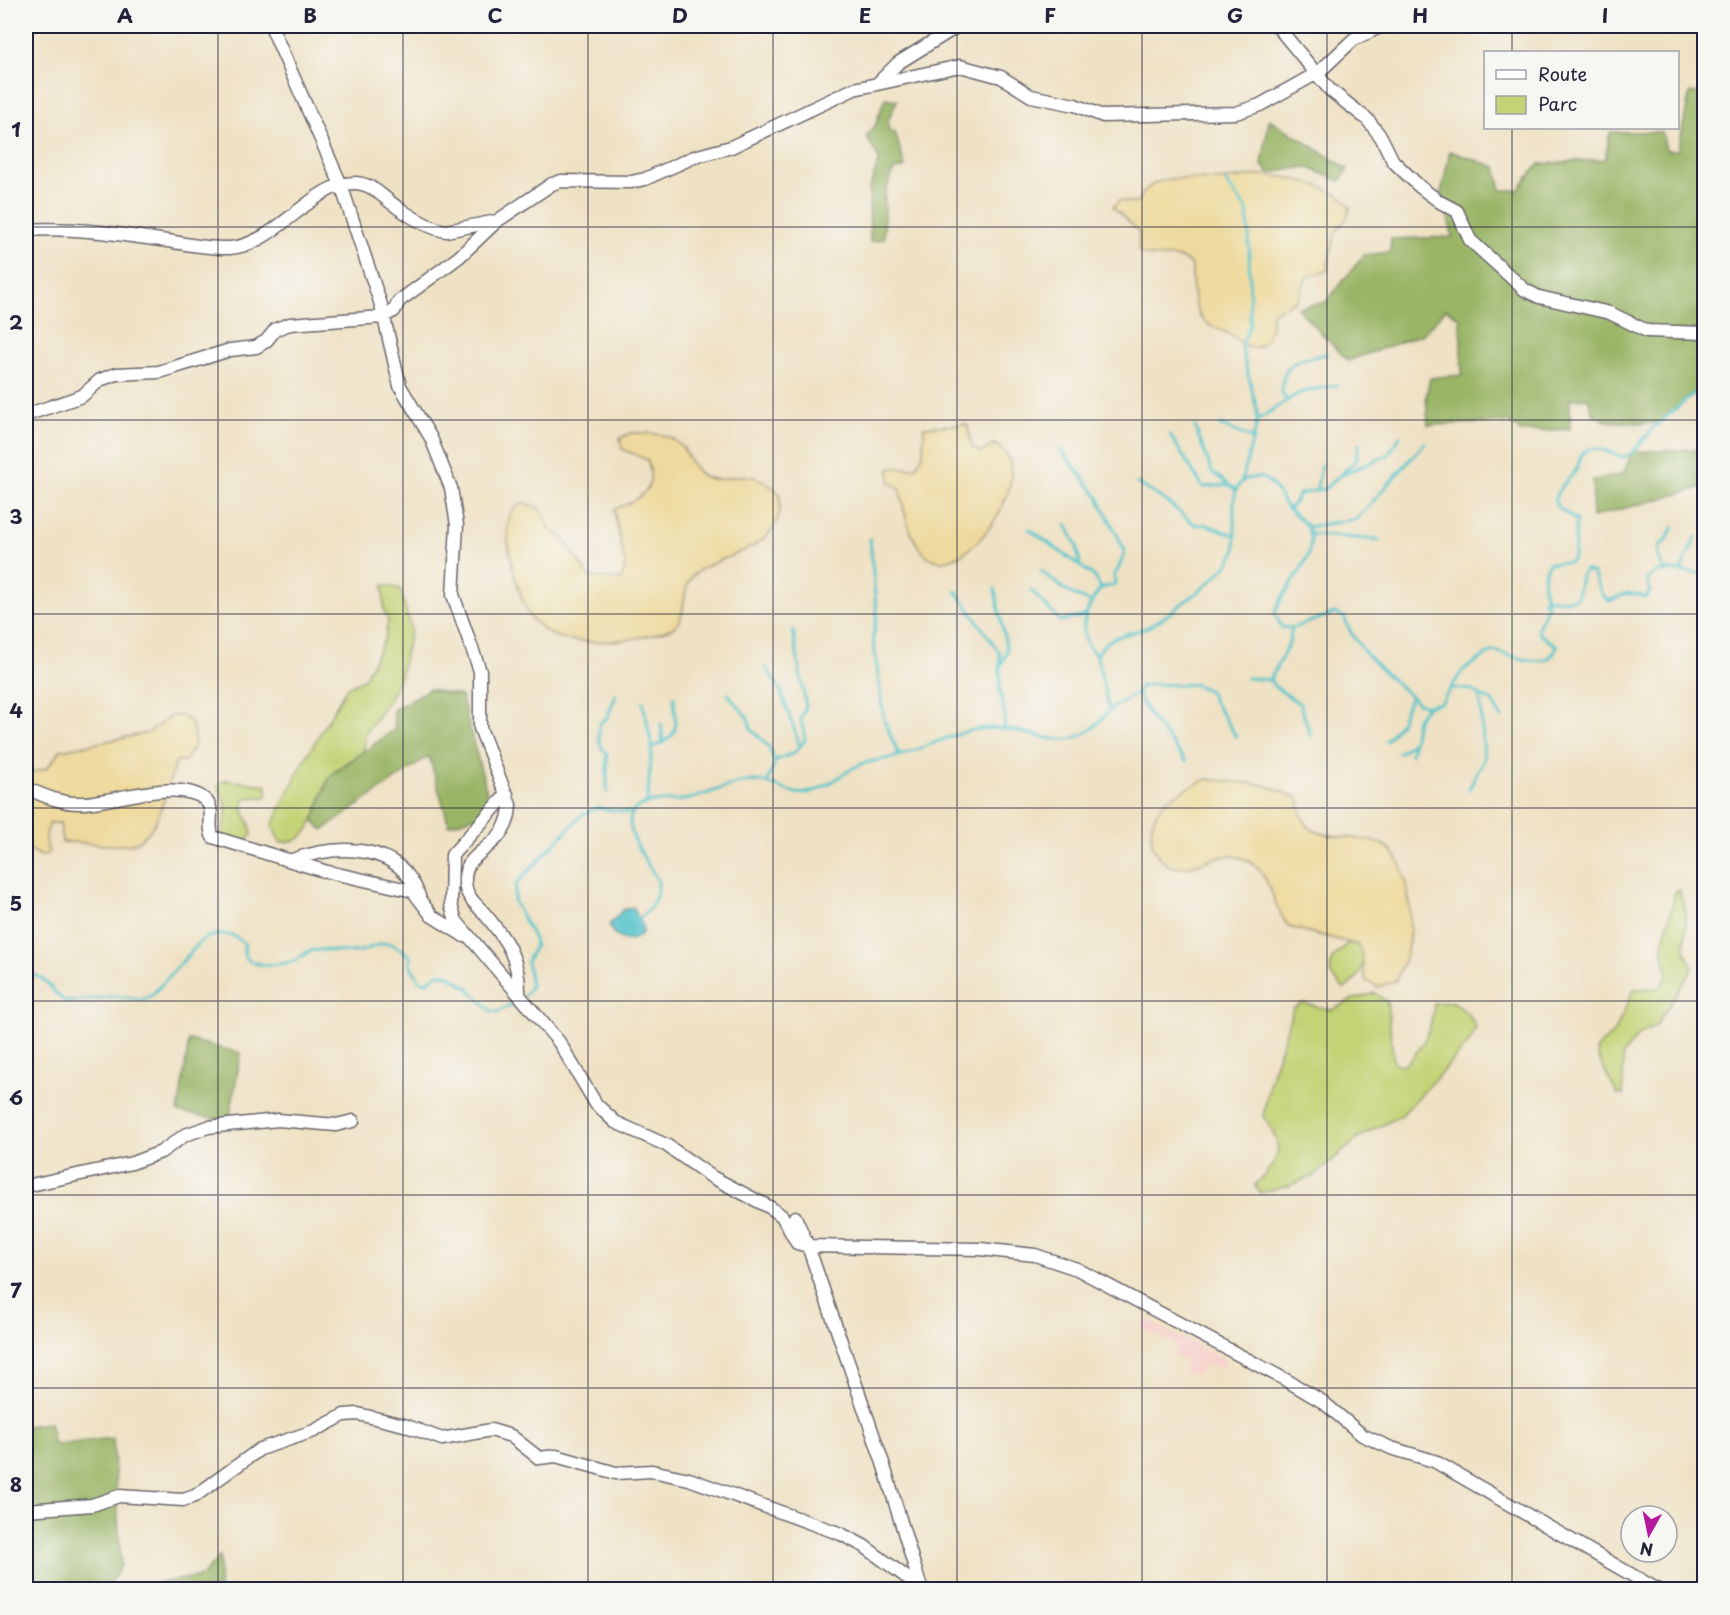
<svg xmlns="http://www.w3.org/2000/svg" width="1730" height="1615" viewBox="0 0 1730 1615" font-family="'Playpen Sans',sans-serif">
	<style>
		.built { fill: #f7d0ca }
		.green { fill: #c3d375; stroke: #727a58; stroke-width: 1.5 }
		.forest { fill: #9ab566; stroke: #5e6c50; stroke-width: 1.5 }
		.sand { fill: #eeda9e; stroke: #887e6c; stroke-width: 1.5 }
		.water { fill: #56c4cb; stroke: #3c7383; stroke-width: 1.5 }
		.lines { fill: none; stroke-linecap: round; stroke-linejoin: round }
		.stream { stroke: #56c4cb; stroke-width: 3 }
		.minor-casing { stroke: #6a656b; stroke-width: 15 }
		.minor { stroke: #fff; stroke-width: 12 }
		.grid { fill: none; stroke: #22223b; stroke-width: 1.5; stroke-opacity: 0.55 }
		.neatline { fill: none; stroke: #22223b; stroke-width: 2 }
		.grid-label { font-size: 20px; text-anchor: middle; font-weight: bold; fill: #22223b }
	</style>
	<rect width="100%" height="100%" fill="#f6f6f2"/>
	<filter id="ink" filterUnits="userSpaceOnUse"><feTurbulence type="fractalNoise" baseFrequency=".0167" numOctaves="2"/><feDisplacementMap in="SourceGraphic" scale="12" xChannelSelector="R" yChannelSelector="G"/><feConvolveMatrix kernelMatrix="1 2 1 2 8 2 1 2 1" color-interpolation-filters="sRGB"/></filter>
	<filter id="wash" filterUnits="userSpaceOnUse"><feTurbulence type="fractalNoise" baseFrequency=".008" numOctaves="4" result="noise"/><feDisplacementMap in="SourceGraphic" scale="24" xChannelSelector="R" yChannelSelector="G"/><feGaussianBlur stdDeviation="1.35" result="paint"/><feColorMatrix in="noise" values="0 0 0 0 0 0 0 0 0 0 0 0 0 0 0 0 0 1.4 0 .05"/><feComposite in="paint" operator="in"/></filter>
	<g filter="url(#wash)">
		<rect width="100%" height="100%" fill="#efe1c3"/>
		<!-- built -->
		<path class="built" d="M1145,1319L1225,1360L1222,1368L1207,1364L1197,1376L1184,1373L1185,1361L1173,1356L1177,1345L1142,1328Z"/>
		<!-- green -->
		<path class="green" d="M383,585L400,589L411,629L400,677L389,700L365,734L364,751C354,758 336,767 330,777C315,800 317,847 280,842L272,826L301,766L347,687L364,679L385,638L388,620L384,611Z
			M226,780L266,785L268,792L266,797L245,798C239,812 252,821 252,835L242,843L222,835L227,809L218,785Z
			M1675,890H1679L1686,911L1685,951L1693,968L1656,1026L1640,1034L1623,1054V1095L1617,1094L1598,1057L1597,1048L1615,1031L1634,989L1660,988L1668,972C1654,944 1673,918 1675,890Z
			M1348,943L1358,945C1369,964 1360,978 1344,989L1330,974L1332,959Z
			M1375,993L1387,1002L1394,1063L1404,1065C1423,1050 1433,1026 1434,1003L1454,1002L1469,1015L1476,1027L1469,1043L1402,1115L1361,1136L1315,1175L1289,1186L1260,1193L1255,1185C1282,1157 1285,1148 1263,1116L1270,1081L1293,1009L1302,1003L1332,1010L1351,1000Z"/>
		<!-- forest -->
		<path class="forest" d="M1690,92L1704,94V385L1659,424L1605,421L1593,414L1588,398L1570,399V429L1521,432L1509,422L1428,425L1426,397L1430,378L1462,375L1460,318L1446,309L1423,334L1348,361L1297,308L1326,302L1364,255L1390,252L1391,239L1453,237L1441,193L1450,151L1496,167L1501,190H1518L1539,164L1605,159L1610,132H1662L1666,150H1678Z
			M885,98L897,100L888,121L889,131L895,132L905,167L893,171L885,193L884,239L870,242L869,191L879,159L866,136L875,126Z
			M1269,119L1348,169L1340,181L1306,167L1269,173L1262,165Z
			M1696,449L1701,488L1592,517L1593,480L1623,474L1632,452Z
			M429,689L461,696L492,811L449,825L429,756L323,830L313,821L330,776L395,729L393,710Z
			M189,1040L241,1053L229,1121L178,1112Z
			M50,1423L54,1445L113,1438L121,1566L107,1589H26V1426Z
			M220,1556L219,1589H118L202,1576Z"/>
		<!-- sand -->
		<path class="sand" d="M1260,175C1283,175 1339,186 1350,207L1348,216L1335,234L1327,271L1307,277L1297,300L1272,313C1272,328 1267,354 1246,346C1240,344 1236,338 1231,335C1220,329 1203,326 1198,312C1192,299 1192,281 1192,266C1179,250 1154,262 1139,252V232L1113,207L1119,201L1137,203C1152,171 1183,179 1212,180C1228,180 1245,177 1260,175Z
			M967,424L972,447L981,453L994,444C1047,470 963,588 926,555C908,539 904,509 899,487L890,483L889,468H915L923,455L924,427Z
			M631,433C649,433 671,432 683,448C689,457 692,469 702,475C727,490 743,457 780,494C785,546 740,549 703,568C672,584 695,620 668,630C637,641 576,649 547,632C542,628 534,622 530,617C519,597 499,532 512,511C515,508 519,506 523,503C541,506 545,512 549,529L564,539L589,577L621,580L625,565L614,509C638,502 659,488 647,460L622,449L620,438Z
			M171,716H183L192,723L195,745L185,761H176C167,785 159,842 127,845C108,847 83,841 62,842L60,823H50C45,832 45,844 49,853L41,856L26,847V774L47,768L61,750L148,733Z
			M1207,779L1265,785L1299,798C1301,810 1302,824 1313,830C1329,839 1363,836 1382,844C1410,856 1413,920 1408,946C1406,958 1401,969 1395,981L1378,987L1366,981C1362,968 1365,957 1358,945L1289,927C1270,906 1273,869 1242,858C1215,848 1189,877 1167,864C1143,849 1148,812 1170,798C1181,790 1195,785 1207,779Z"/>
		<!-- water -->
		<path class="water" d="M633,907L643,928L642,933C630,945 615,941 609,925L623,910Z"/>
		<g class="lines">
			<!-- stream -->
			<path class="stream" d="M1225,181L1247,210L1249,233L1250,325L1241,346L1257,410V423L1242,480
				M1287,401L1281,391C1284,359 1300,360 1327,354
				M1257,420L1299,393L1337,385
				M1220,425L1254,439
				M1195,427L1212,472L1236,490
				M1170,435L1203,487L1229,485
				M1061,450L1098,497L1125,551L1118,570L1114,574L1115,585L1101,588
				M1339,476L1356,460L1359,444
				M1137,483L1166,501L1194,524L1207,525L1234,535
				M1316,491L1322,464
				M1287,509L1293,505L1299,494L1324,489L1339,476L1388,455L1400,436
				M1066,525L1077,546L1080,565
				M1307,527L1357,519L1425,443
				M1029,529L1094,576L1101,588C1085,609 1073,635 1097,656
				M1309,534L1379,540
				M870,539L877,616L873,638L884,720L899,755
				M1682,568L1696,537
				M1041,571L1068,592L1090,602
				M1665,572L1658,557L1659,546L1667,540L1673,527
				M995,589L1007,651L1001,666
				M1031,590L1060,621L1084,616
				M956,591L1000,653V691L1005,716L1004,729
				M1546,598C1542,585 1542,575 1549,563L1570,562L1574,557L1576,520L1557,507L1555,501C1557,486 1568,482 1576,470C1580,464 1579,453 1587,450C1597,445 1614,455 1624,457L1633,452L1654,427L1704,385
				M1292,628L1289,643L1270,680L1274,686L1300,704L1311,736
				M766,667L780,689L800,746
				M1247,678L1269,680
				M1452,688L1472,690L1480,696L1484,760L1469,789
				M1137,693L1140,687C1156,683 1158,684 1173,685C1194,686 1188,680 1209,691C1216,709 1228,720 1236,737
				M728,694L748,718L751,729L769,747L775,763
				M1480,696L1491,700L1502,718
				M643,702L652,747
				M1109,710L1137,693L1149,715L1186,761
				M661,724L663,743
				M1386,741L1399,725L1411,696
				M1399,753L1412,743
				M1411,754L1417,719L1427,706
				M767,783L776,760L794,753L805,740L801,719L806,707L793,631
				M607,792V754C597,744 598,736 600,723L607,718L616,695
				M647,804L652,747C683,736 675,726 674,697
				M639,919C651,909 659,897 658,881C649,865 621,828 633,812C644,797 673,803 689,799C710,794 732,782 754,781C774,780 791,799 811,792C829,787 842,773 859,765C871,760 886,760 898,756C929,747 957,730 989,728C1038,727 1071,764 1109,710L1097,656C1104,635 1129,635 1146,628C1159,622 1173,611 1184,602C1198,593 1231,567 1235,551C1239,531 1222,481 1252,478C1269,475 1276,489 1282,500C1288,512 1300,517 1307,527C1323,555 1283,587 1275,613L1281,627L1292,628L1335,613L1344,617C1357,654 1391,677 1418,703L1427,706L1441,703L1463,670L1493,651C1511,654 1549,674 1557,646L1539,634L1538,628L1548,605L1543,600C1554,596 1565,603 1577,598L1581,576L1586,570L1593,573L1602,595L1609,601L1628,593L1646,597L1650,591L1647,580C1662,561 1687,575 1704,573
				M26,976C44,970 51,993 66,1002L115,996L144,999L152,995L201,941C214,932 235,931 245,945C237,971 279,965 294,961C300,959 304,953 310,951C325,947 345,955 361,951C370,949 378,943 387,943C394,944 406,952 410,957V965L420,981L427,982L438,974H447L468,988L491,1011L498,1012L519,1000
				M524,996L531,986L527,961L535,946L534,939L514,901L516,884L582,815L597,808L632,813
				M218,1590H235"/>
		</g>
	</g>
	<g filter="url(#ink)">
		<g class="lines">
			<!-- minor casing -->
			<g class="minor-casing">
				<path id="minor" d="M271,26L341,185L381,305L400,386L431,438L451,488L457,525L453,595L480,671V728L510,805C509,851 462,847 465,883C466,897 476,904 484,913C507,940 520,960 519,995
					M1277,26L1330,90L1367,119L1381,137L1393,161L1420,187L1440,202L1457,211L1470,240L1525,290L1539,297L1610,313L1647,331L1704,333
					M878,83L898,63L958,26
					M26,230C73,227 119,234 167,241C187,244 210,249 230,248C278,244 312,183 354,183C373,183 383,198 397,207C411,217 429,228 446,231L497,221
					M26,415L82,396L100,380L116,374L159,372L230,350L256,347L266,341L276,329L290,324L382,317L394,311L399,301L459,257L497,221L552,184L561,181L631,182L645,179L694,157L731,147L854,89L960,66L1001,77L1031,96L1075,105L1103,116L1236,113L1260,105L1319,72L1354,39L1382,26
					M26,788C44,796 62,804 83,803C114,802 179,778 204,799C217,809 206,825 213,837L324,871L413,891L432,916L464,936
					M507,794L452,855L451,905L456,921L559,1042L596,1104L615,1122L666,1145L712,1177L771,1208L782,1216L797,1243L808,1246L980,1249L1035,1255L1077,1269L1286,1380L1323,1402L1362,1435L1391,1448L1434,1461L1658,1590
					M292,860C337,844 400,842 419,896
					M26,1186L132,1163L161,1152L185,1135L208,1127L278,1120L336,1125L353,1121
					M795,1217L808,1246L883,1463L921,1588
					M26,1510L92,1505L119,1496L183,1500L195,1496L260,1449L314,1431L344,1415L358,1414L404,1425L442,1439L491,1430L511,1436L539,1458L556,1456L616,1473L652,1471L689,1479L841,1534L864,1546L921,1588"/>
			</g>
			<!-- minor -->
			<use href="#minor" class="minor"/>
		</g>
	</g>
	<!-- grid -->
	<path class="grid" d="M218,26V1590M403,26V1590M588,26V1590M773,26V1590M957,26V1590M1142,26V1590M1327,26V1590M1512,26V52M1512,128V1590M26,227H1704M26,420H1704M26,614H1704M26,808H1704M26,1001H1704M26,1195H1704M26,1388H1704"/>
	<!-- margin -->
	<rect width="1730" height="1615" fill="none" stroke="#f6f6f2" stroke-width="66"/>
	<!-- legend -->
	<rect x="1484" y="51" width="195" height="78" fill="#f6f6f2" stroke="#a1a1a9" stroke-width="1.5"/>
	<rect x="1496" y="70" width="30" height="9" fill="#ffffff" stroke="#a1a1a9" stroke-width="1.5"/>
	<text x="1538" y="81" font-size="18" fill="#22223b">Route</text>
	<rect x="1496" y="96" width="30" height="18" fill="#c3d375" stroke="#a1a1a9" stroke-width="1.5"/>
	<text x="1538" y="111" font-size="18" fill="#22223b">Parc</text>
	<!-- north arrow -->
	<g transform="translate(1649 1534) rotate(189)"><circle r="28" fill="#f6f6f2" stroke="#a1a1a9" stroke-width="1.5"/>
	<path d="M0-4.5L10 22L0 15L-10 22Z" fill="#b5179e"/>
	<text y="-9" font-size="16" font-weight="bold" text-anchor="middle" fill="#22223b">N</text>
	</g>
	<rect x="33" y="33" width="1664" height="1549" class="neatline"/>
	<g class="grid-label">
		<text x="125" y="23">A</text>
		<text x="310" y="23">B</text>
		<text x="495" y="23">C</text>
		<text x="680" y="23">D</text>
		<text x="865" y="23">E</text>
		<text x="1050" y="23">F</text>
		<text x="1235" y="23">G</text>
		<text x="1420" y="23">H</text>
		<text x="1605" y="23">I</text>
		<text x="16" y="137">1</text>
		<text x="16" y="330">2</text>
		<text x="16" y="524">3</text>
		<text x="16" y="718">4</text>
		<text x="16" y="911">5</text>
		<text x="16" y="1105">6</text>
		<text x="16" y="1298">7</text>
		<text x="16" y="1492">8</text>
	</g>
</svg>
